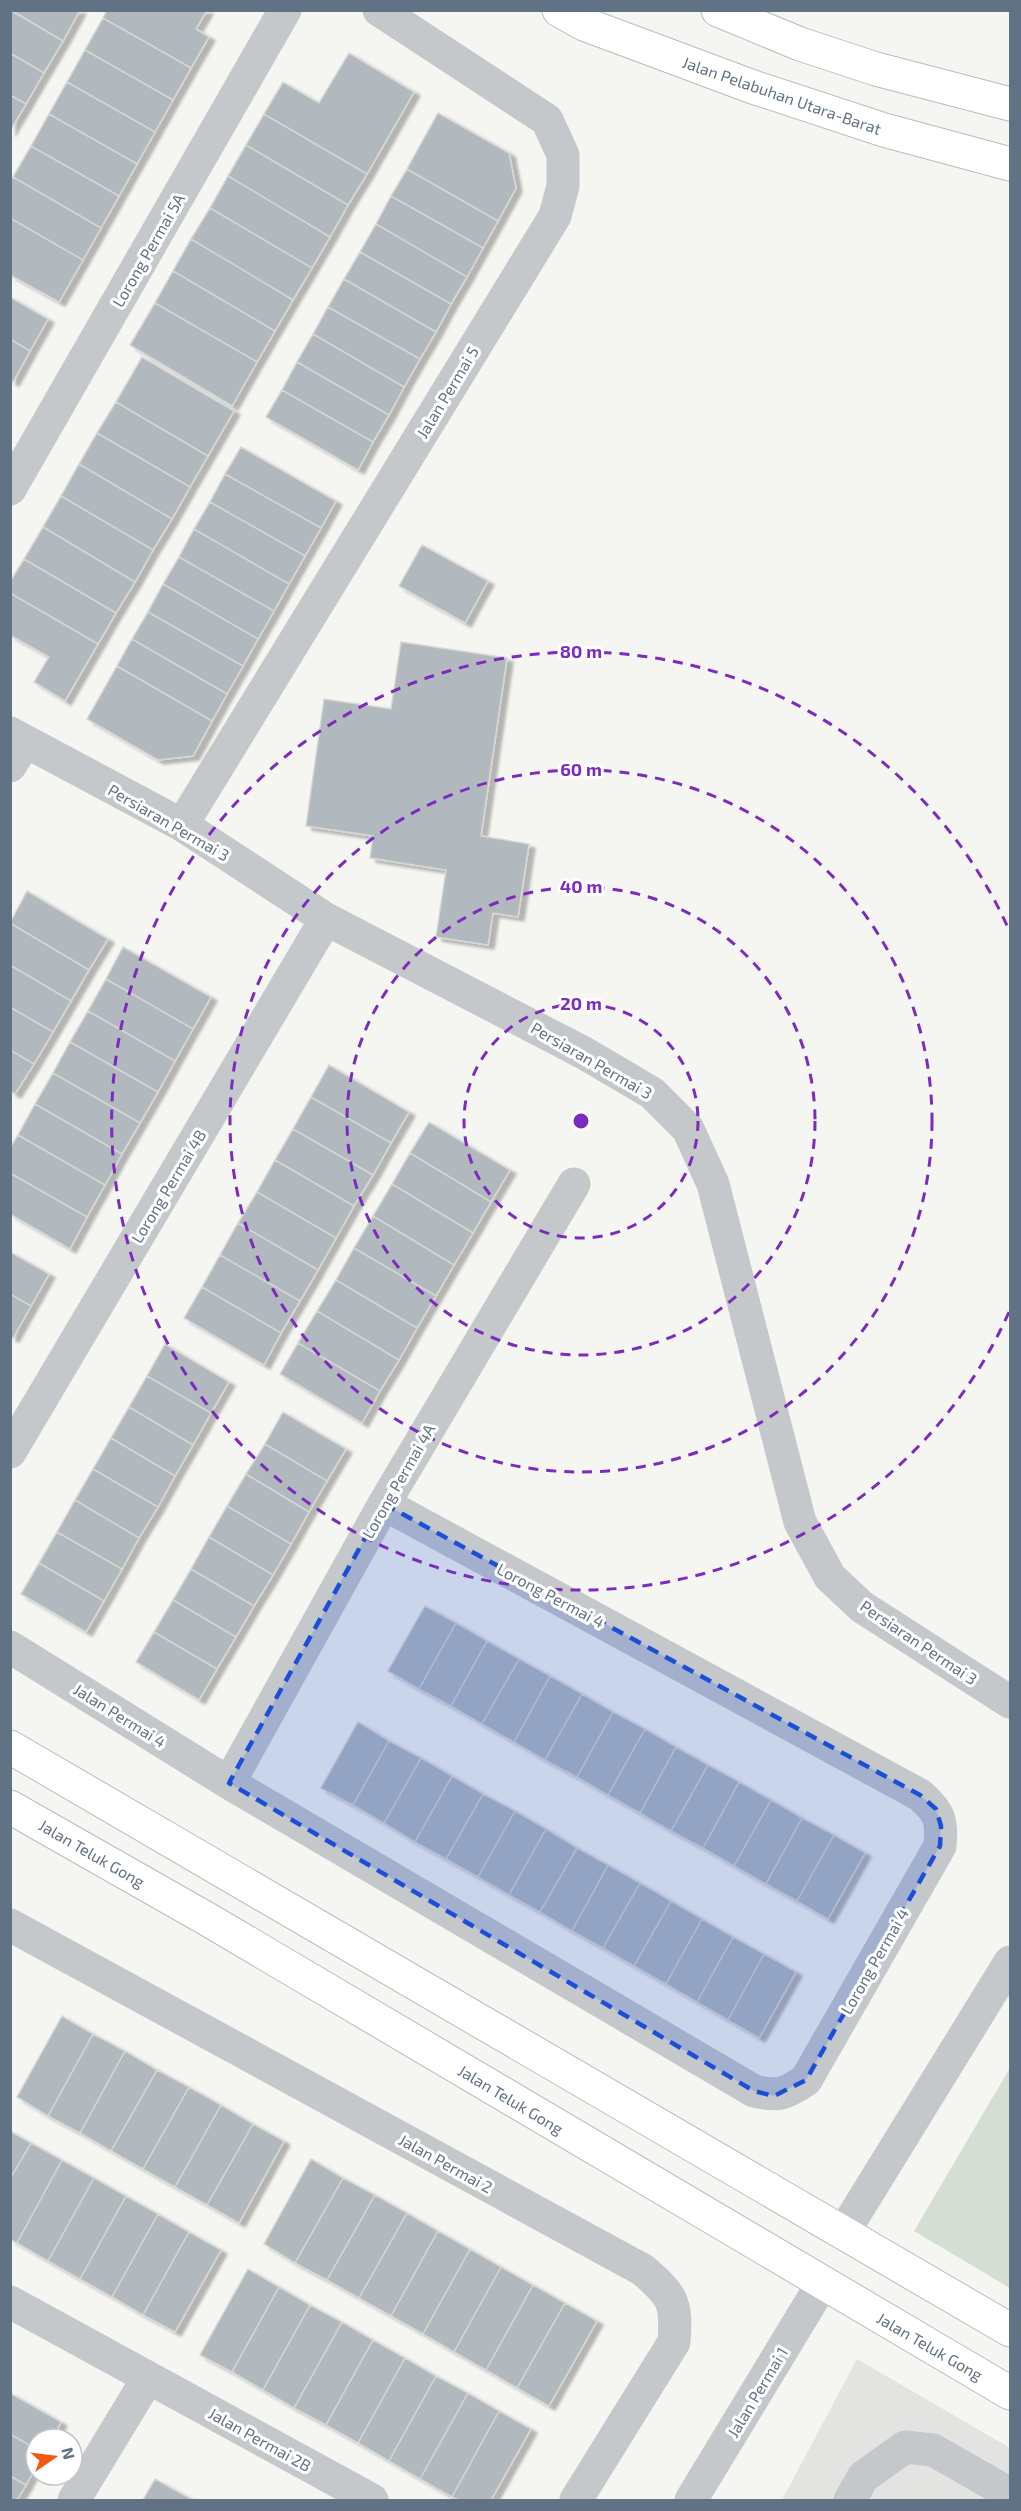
<svg xmlns="http://www.w3.org/2000/svg" width="1021" height="2511" viewBox="0 0 1021 2511" font-family="'Exo 2',sans-serif">
	<style>
		.built { fill: #e3e4e2 }
		.green { fill: #d5ded2 }
		.building { fill: #b1b8be; stroke: #d6d7d4; stroke-width: 1.5; filter: url(#shadow) }
		.lines { fill: none; stroke-linecap: round; stroke-linejoin: round }
		.major-casing { stroke: #b9bcc0; stroke-width: 35 }
		.minor { stroke: #c4c8cb; stroke-width: 33 }
		.major { stroke: #fff; stroke-width: 33 }
		.marked { fill: #1d4ed8; fill-opacity: 0.2; stroke: #1d4ed8; stroke-width: 4.5; stroke-dasharray: 12 8; stroke-linejoin: round }
		.ring { fill: none; stroke: #7b2cbf; stroke-width: 3; stroke-dasharray: 10 8 }
		.labels { text-anchor: middle; dominant-baseline: central; stroke-width: 6; stroke-linejoin: round; paint-order: stroke }
		.street-label { font-size: 16px; fill: #617285; stroke: #fff }
		.centre { fill: #7b2cbf; stroke: #fff; stroke-width: 3 }
		.ring-label { font-size: 18px; text-anchor: middle; font-weight: bold; fill: #7b2cbf; stroke: #fff; stroke-width: 6; stroke-linejoin: round; paint-order: stroke }
	</style>
	<defs>
		<filter id="shadow"><feDropShadow dx="6" dy="4" stdDeviation="1.5" flood-color="#0004"/></filter>
	</defs>
	<rect width="100%" height="100%" fill="#f5f5f1"/>
	<!-- built -->
	<path class="built" d="M857,2359L1010,2448V2500H782Z"/>
	<!-- green -->
	<path class="green" d="M1010,2068V2288L914,2231Z"/>
	<!-- building -->
	<path class="building" d="M10,10L63,41L44,73L10,53Z
		M11,10H80L63,41Z
		M107,10H207L196,29L209,37L191,68L103,18Z
		M103,18L191,68L173,100L85,50Z
		M85,50L173,100L155,132L67,82Z
		M10,53L44,73L26,104L10,95Z
		M349,53L414,92L367,174L264,114L283,82L319,103Z
		M67,82L155,132L137,164L49,114Z
		M10,95L26,104L10,131Z
		M438,113L509,153L516,188L498,221L407,169Z
		M49,114L137,164L119,196L31,146Z
		M264,114L367,174L348,205L246,145Z
		M246,145L348,205L330,237L228,176Z
		M31,146L119,196L101,228L13,177Z
		M407,169L498,221L483,248L391,196Z
		M228,176L330,237L312,268L210,208Z
		M13,177L101,228L83,260L10,218V181Z
		M391,196L483,248L467,277L376,224Z
		M210,208L312,268L293,300L191,239Z
		M10,218L83,260L59,302L10,275Z
		M376,224L467,277L451,304L360,252Z
		M191,239L293,300L275,331L173,271Z
		M360,252L451,304L436,332L344,279Z
		M173,271L275,331L257,362L155,303Z
		M344,279L436,332L420,359L328,307Z
		M10,297L48,319L30,351L10,339Z
		M155,303L257,362L232,406L130,345Z
		M328,307L420,359L404,387L313,334Z
		M313,334L404,387L389,415L297,362Z
		M10,339L30,351L13,382L10,381Z
		M142,357L234,411L208,456L116,402Z
		M297,362L389,415L373,442L282,390Z
		M282,390L373,442L358,470L266,417Z
		M116,402L208,456L190,487L97,433Z
		M97,433L190,487L172,519L79,464Z
		M241,447L336,501L321,528L225,474Z
		M79,464L172,519L153,550L61,496Z
		M225,474L321,528L305,556L210,502Z
		M61,496L153,550L135,582L43,527Z
		M210,502L305,556L289,584L194,529Z
		M43,527L135,582L116,613L24,559Z
		M194,529L289,584L274,611L179,557Z
		M422,545L488,581L465,623L399,586Z
		M179,557L274,611L258,639L163,584Z
		M24,559L116,613L98,644L10,593V582Z
		M163,584L258,639L243,666L148,612Z
		M10,593L98,644L65,701L34,682L49,657L10,635Z
		M148,612L243,666L227,694L132,639Z
		M132,639L227,694L212,721L117,666Z
		M401,642L507,658L481,836L529,844L518,917L493,913L488,945L436,937L446,870L370,858L373,836L306,826L324,699L391,709Z
		M117,666L212,721L193,756L158,760L87,719Z
		M27,891L108,939L89,970L10,923Z
		M10,923L89,970L71,1001L10,965Z
		M123,947L211,997L193,1029L106,979Z
		M10,965L71,1001L53,1032L10,1007Z
		M106,979L193,1029L175,1061L88,1011Z
		M10,1007L53,1032L34,1064L10,1050Z
		M88,1011L175,1061L158,1092L70,1042Z
		M70,1042L158,1092L140,1123L53,1073Z
		M10,1050L34,1064L15,1094L10,1091Z
		M329,1065L409,1112L391,1143L311,1097Z
		M53,1073L140,1123L122,1154L35,1104Z
		M311,1097L391,1143L373,1175L293,1129Z
		M35,1104L122,1154L105,1185L18,1135Z
		M429,1122L510,1170L491,1202L410,1153Z
		M293,1129L373,1175L354,1206L275,1160Z
		M18,1135L105,1185L87,1217L10,1173V1148Z
		M410,1153L491,1202L473,1233L392,1184Z
		M275,1160L354,1206L336,1238L257,1192Z
		M10,1173L87,1217L70,1249L10,1214Z
		M392,1184L473,1233L454,1265L373,1216Z
		M257,1192L336,1238L318,1270L238,1223Z
		M373,1216L454,1265L436,1296L354,1248Z
		M238,1223L318,1270L300,1301L220,1255Z
		M354,1248L436,1296L417,1328L336,1280Z
		M10,1252L49,1274L31,1306L10,1294Z
		M220,1255L300,1301L281,1333L202,1287Z
		M336,1280L417,1328L399,1360L317,1311Z
		M202,1287L281,1333L264,1365L184,1318Z
		M10,1294L31,1306L13,1338L10,1337Z
		M317,1311L399,1360L380,1391L298,1343Z
		M298,1343L380,1391L362,1423L280,1374Z
		M165,1344L229,1382L211,1413L147,1376Z
		M147,1376L211,1413L193,1445L129,1407Z
		M129,1407L193,1445L175,1476L111,1438Z
		M283,1412L346,1449L327,1481L265,1444Z
		M111,1438L175,1476L158,1507L93,1469Z
		M265,1444L327,1481L309,1512L246,1474Z
		M93,1469L158,1507L139,1538L75,1500Z
		M246,1474L309,1512L291,1544L227,1506Z
		M75,1500L139,1538L122,1569L57,1532Z
		M227,1506L291,1544L273,1575L209,1537Z
		M57,1532L122,1569L104,1601L39,1563Z
		M209,1537L273,1575L254,1606L191,1569Z
		M39,1563L104,1601L86,1632L21,1594Z
		M191,1569L254,1606L236,1637L173,1600Z
		M173,1600L236,1637L217,1669L154,1632Z
		M425,1606L456,1623L419,1689L388,1671Z
		M456,1623L487,1641L451,1706L419,1689Z
		M154,1632L217,1669L199,1700L136,1662Z
		M487,1641L519,1659L482,1724L451,1706Z
		M519,1659L550,1676L514,1742L482,1724Z
		M550,1676L582,1694L545,1760L514,1742Z
		M582,1694L613,1712L577,1777L545,1760Z
		M613,1712L645,1729L608,1795L577,1777Z
		M358,1722L389,1741L353,1805L321,1788Z
		M645,1729L676,1747L640,1813L608,1795Z
		M389,1741L421,1758L384,1823L353,1805Z
		M676,1747L708,1765L671,1831L640,1813Z
		M421,1758L452,1776L415,1842L384,1823Z
		M708,1765L739,1782L703,1848L671,1831Z
		M452,1776L483,1794L446,1859L415,1842Z
		M739,1782L771,1800L734,1866L703,1848Z
		M483,1794L515,1811L478,1877L446,1859Z
		M771,1800L802,1818L766,1884L734,1866Z
		M515,1811L546,1829L509,1895L478,1877Z
		M802,1818L834,1835L797,1901L766,1884Z
		M546,1829L577,1848L540,1912L509,1895Z
		M834,1835L865,1853L828,1919L797,1901Z
		M577,1848L608,1865L572,1931L540,1912Z
		M608,1865L640,1883L603,1948L572,1931Z
		M640,1883L671,1901L634,1966L603,1948Z
		M671,1901L702,1919L666,1984L634,1966Z
		M702,1919L733,1937L697,2002L666,1984Z
		M733,1937L764,1954L728,2020L697,2002Z
		M764,1954L796,1972L759,2038L728,2020Z
		M62,2016L93,2034L48,2116L17,2097Z
		M93,2034L125,2051L80,2133L48,2116Z
		M125,2051L157,2070L111,2151L80,2133Z
		M157,2070L189,2087L143,2169L111,2151Z
		M189,2087L221,2105L175,2187L143,2169Z
		M221,2105L253,2124L207,2205L175,2187Z
		M253,2124L284,2141L239,2223L207,2205Z
		M10,2131L31,2143L10,2179Z
		M31,2143L62,2160L17,2243L10,2239V2179Z
		M311,2159L343,2178L295,2263L264,2244Z
		M62,2160L94,2178L48,2261L17,2243Z
		M94,2178L126,2196L80,2279L48,2261Z
		M343,2178L375,2195L327,2280L295,2263Z
		M375,2195L407,2213L359,2298L327,2280Z
		M126,2196L158,2214L112,2297L80,2279Z
		M407,2213L438,2231L391,2316L359,2298Z
		M158,2214L189,2232L143,2315L112,2297Z
		M438,2231L470,2249L423,2334L391,2316Z
		M189,2232L221,2250L175,2332L143,2315Z
		M470,2249L501,2267L454,2352L423,2334Z
		M501,2267L533,2285L486,2370L454,2352Z
		M248,2269L279,2287L232,2372L200,2355Z
		M533,2285L565,2303L517,2388L486,2370Z
		M279,2287L310,2305L263,2390L232,2372Z
		M565,2303L597,2321L549,2406L517,2388Z
		M310,2305L342,2322L294,2408L263,2390Z
		M342,2322L373,2340L326,2425L294,2408Z
		M373,2340L405,2358L358,2443L326,2425Z
		M405,2358L436,2376L389,2461L358,2443Z
		M436,2376L468,2393L420,2479L389,2461Z
		M10,2393L61,2422L52,2439H36V2449L10,2434Z
		M468,2393L499,2411L452,2497L420,2479Z
		M499,2411L531,2429L491,2500H459L452,2497Z
		M10,2434L36,2449V2467L26,2485L10,2476Z
		M10,2476L26,2485L17,2500H10Z
		M155,2479L193,2500H143Z"/>
	<g class="lines">
		<!-- major casing -->
		<g class="major-casing">
			<path id="major" d="M559,10L584,24L753,87L884,130L1010,164
				M718,10L800,44L876,69L1010,104
				M10,1747L1010,2330
				M10,1807L207,1919L1010,2393"/>
		</g>
		<!-- minor -->
		<path class="minor" d="M10,489L285,10
			M10,733L182,825L326,919L584,1053L652,1093L688,1129L713,1184L800,1522L830,1577L862,1607L1010,1702
			M10,766L25,742
			M182,825L555,216L563,186V155L547,120L379,10
			M10,1452L326,919
			M10,1647L229,1783L754,2091C779,2097 785,2094 806,2080L940,1846C942,1819 940,1813 920,1795L384,1504
			M229,1783L384,1504L574,1184
			M10,1925L643,2270C673,2296 677,2302 674,2342L576,2500
			M843,2233L1010,1962
			M10,2302L372,2500
			M74,2500L148,2378
			M691,2500L822,2284
			M850,2500L863,2477L905,2447L933,2450L1010,2494"/>
		<!-- major -->
		<use href="#major" class="major"/>
	</g>
	<!-- marked area -->
	<path class="marked" d="M384,1504L920,1795L936,1809L941,1826L940,1846L806,2080L774,2096L754,2091L229,1783Z"/>
	<!-- distance rings -->
	<g class="ring">
		<circle cx="581" cy="1121" r="117"/>
		<circle cx="581" cy="1121" r="234"/>
		<circle cx="581" cy="1121" r="351"/>
		<path d="M1009 1312A469 469 0 1 1 1009 930"/>
	</g>
	<g class="labels">
		<!-- street labels -->
		<g class="street-label">
			<text transform="translate(782 95) rotate(19)">Jalan Pelabuhan Utara-Barat</text>
			<text transform="translate(148 250) rotate(-60)">Lorong Permai 5A</text>
			<text transform="translate(447 392) rotate(-59)">Jalan Permai 5</text>
			<text transform="translate(169 822) rotate(30)">Persiaran Permai 3</text>
			<text transform="translate(592 1060) rotate(30)">Persiaran Permai 3</text>
			<text transform="translate(168 1186) rotate(-59)">Lorong Permai 4B</text>
			<text transform="translate(398 1481) rotate(-60)">Lorong Permai 4A</text>
			<text transform="translate(551 1595) rotate(28)">Lorong Permai 4</text>
			<text transform="translate(919 1642) rotate(34)">Persiaran Permai 3</text>
			<text transform="translate(120 1715) rotate(32)">Jalan Permai 4</text>
			<text transform="translate(92 1853) rotate(30)">Jalan Teluk Gong</text>
			<text transform="translate(874 1961) rotate(-60)">Lorong Permai 4</text>
			<text transform="translate(511 2099) rotate(31)">Jalan Teluk Gong</text>
			<text transform="translate(446 2163) rotate(29)">Jalan Permai 2</text>
			<text transform="translate(930 2346) rotate(30)">Jalan Teluk Gong</text>
			<text transform="translate(757 2392) rotate(-59)">Jalan Permai 1</text>
			<text transform="translate(260 2439) rotate(29)">Jalan Permai 2B</text>
		</g>
	</g>
	<circle cx="581" cy="1121" r="9" class="centre"/>
	<g class="ring-label">
		<text x="581" y="658">80 m</text>
		<text x="581" y="776">60 m</text>
		<text x="581" y="893">40 m</text>
		<text x="581" y="1010">20 m</text>
	</g>
	<!-- border -->
	<rect width="1021" height="2511" fill="none" stroke="#617285" stroke-width="24"/>
	<!-- north arrow -->
	<g transform="translate(54 2457) rotate(76)"><circle r="28" fill="#ffffff" stroke="#c0c7ce" stroke-width="1.5"/>
	<path d="M0-4.5L10 22L0 15L-10 22Z" fill="#f45912"/>
	<text y="-9" font-size="16" font-weight="bold" text-anchor="middle" fill="#617285">N</text>
	</g>
</svg>
